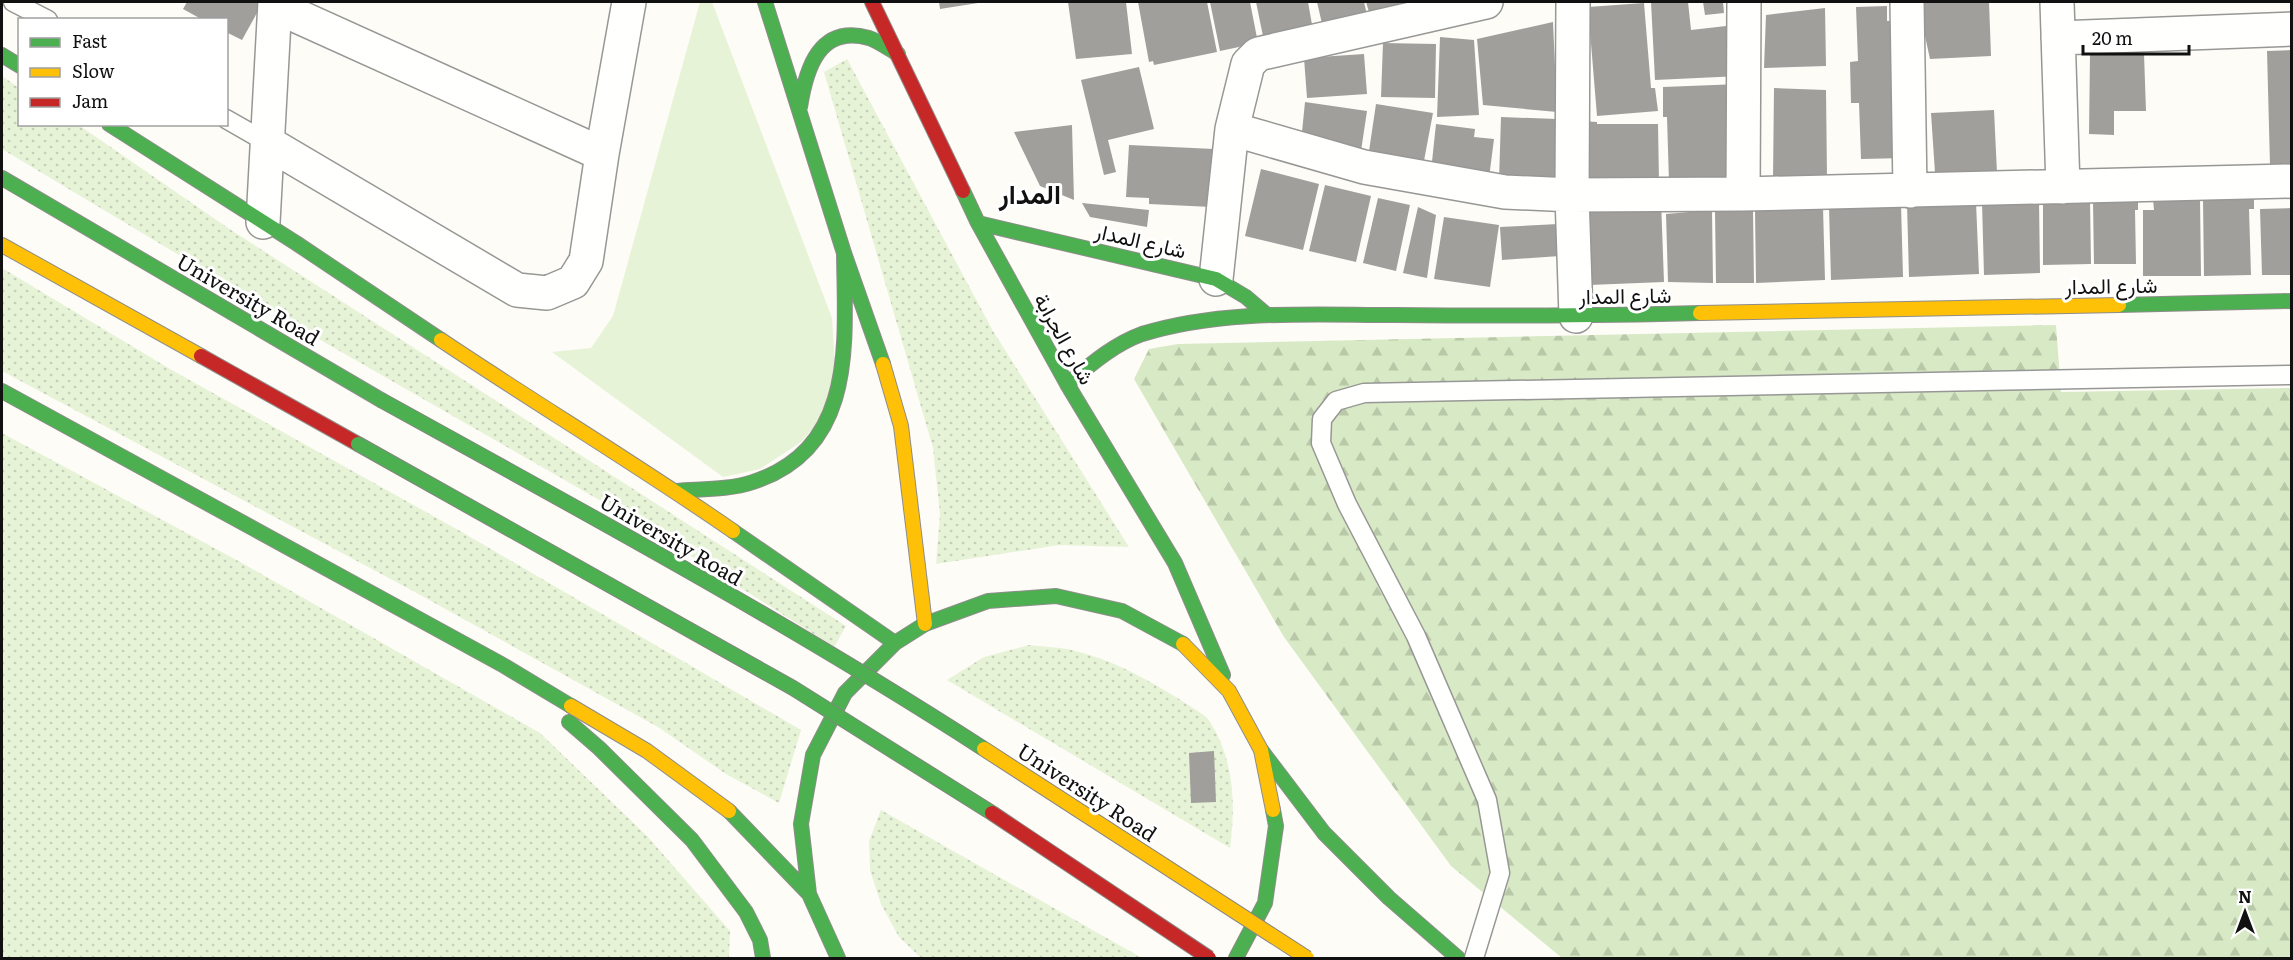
<svg xmlns="http://www.w3.org/2000/svg" width="2293" height="960" viewBox="0 0 2293 960" font-family="Literata,Vazirmatn,serif">
	<style>
		.grass { fill: url(#grass-dots) }
		.forest { fill: url(#forest-firs) }
		.park { fill: #e7f3d7 }
		.building { fill: #a19f9c }
		.lines { fill: none; stroke-linecap: round; stroke-linejoin: round }
		.lane-casing { stroke: #979795; stroke-width: 21 }
		.street-casing { stroke: #979795; stroke-width: 36 }
		.fast-casing { stroke: #8e8d8b; stroke-width: 16 }
		.slow-casing { stroke: #8e8d8b; stroke-width: 16 }
		.jam-casing { stroke: #8e8d8b; stroke-width: 16 }
		.lane { stroke: #fffffe; stroke-width: 18 }
		.street { stroke: #fffffe; stroke-width: 33 }
		.fast { stroke: #4caf50; stroke-width: 14 }
		.slow { stroke: #ffc107; stroke-width: 14 }
		.jam { stroke: #c62828; stroke-width: 14 }
		.fast-bridge-casing { stroke: #858482; stroke-width: 16; stroke-linecap: butt }
		.slow-bridge-casing { stroke: #858482; stroke-width: 16; stroke-linecap: butt }
		.jam-bridge-casing { stroke: #858482; stroke-width: 16; stroke-linecap: butt }
		.fast-bridge { stroke: #4caf50; stroke-width: 14 }
		.slow-bridge { stroke: #ffc107; stroke-width: 14 }
		.jam-bridge { stroke: #c62828; stroke-width: 14 }
		.labels { text-anchor: middle; dominant-baseline: central; stroke-width: 6; stroke-linejoin: round; paint-order: stroke }
		.street-label { font-size: 21px; fill: #111; stroke: #fff }
		.district-label { font-size: 27px; font-weight: bold; fill: #111; stroke: #fff }
	</style>
	<defs>
		<pattern id="grass-dots" width="8" height="8" patternUnits="userSpaceOnUse" patternTransform="scale(1.5)"><rect width="8" height="8" fill="#e7f3d7"/><path d="M2 2h.1M6 6h.1" fill="none" stroke="#c5cfb8" stroke-width="1.8" stroke-linecap="round"/></pattern>
		<pattern id="forest-firs" width="22" height="20" patternUnits="userSpaceOnUse" patternTransform="scale(1.5)"><rect width="22" height="20" fill="#d8eac5"/><path d="M5 1l3.5 6h-7zM16 11l3.5 6h-7z" fill="#b8c8a8"/></pattern>
	</defs>
	<rect width="100%" height="100%" fill="#fdfcf7"/>
	<!-- grass -->
	<path class="grass" d="M847,59L993,331L1129,547L1059,545L936,564L940,514L933,448L824,72Z
		M2,76L19,88L20,124L78,125L83,128L231,230L846,626L834,647L636,521L324,342L2,149Z
		M2,268L170,369L460,531L801,730L779,803L726,774L658,727L413,591L2,371Z
		M2,433L242,563L540,733L647,836L730,931L729,958H2Z
		M1029,645C1045,647 1063,647 1079,652C1118,662 1156,684 1190,706C1195,710 1204,714 1208,719C1234,757 1236,804 1230,848L947,680L984,657Z
		M881,810L1142,958H921L899,937L881,904L870,870L869,841Z"/>
	<!-- forest -->
	<path class="forest" d="M2056,325L2061,392L2291,388V958H1562L1451,866L1284,637L1134,379L1149,349L1178,344Z"/>
	<!-- park -->
	<path class="park" d="M700,2H712L832,318L837,400L801,442L760,469L723,477L552,352L591,348L613,316Z"/>
	<!-- building -->
	<path class="building" d="M187,2H263L242,40L226,32V20H203L183,9Z
		M939,2H978V3L940,9Z
		M1068,2H1126L1132,54L1076,59Z
		M1138,2H1207L1217,52L1154,65L1153,61L1149,62Z
		M1210,2H1250L1258,43L1220,51Z
		M1256,2H1308L1313,30L1264,41Z
		M1317,2H1364L1368,19L1323,28Z
		M1366,2H1399V6L1369,12Z
		M1651,2H1688L1691,30L1726,26L1728,56L1740,76L1655,80Z
		M1703,2H1723L1724,13L1705,15Z
		M1925,2H1989L1991,56L1930,59L1925,36Z
		M1644,3L1651,88H1655L1658,111L1597,116L1588,7Z
		M1887,6V21L1919,20L1906,158L1861,159L1859,103H1851L1850,62L1858,61L1856,7Z
		M1825,8L1826,66L1764,68L1766,15Z
		M1553,22L1557,112L1483,105L1477,39Z
		M1440,37L1474,40L1479,115L1437,117Z
		M1383,43L1436,44L1435,98L1381,97Z
		M2292,50V165H2270L2267,51Z
		M1364,54L1367,94L1307,98L1304,58Z
		M2144,54L2146,111H2114V135L2089,134L2090,55Z
		M1139,67L1154,129L1108,140L1116,172L1104,175L1081,80Z
		M1740,84L1742,179L1669,182L1667,117H1663V87Z
		M1774,88L1826,90L1827,178L1773,180Z
		M1305,102L1367,111L1361,151L1301,142Z
		M1376,104L1433,113L1423,166L1368,158Z
		M1994,110L1997,173H1935L1931,113Z
		M1501,117L1557,119L1555,182L1499,181Z
		M1582,121L1597,122V124H1658L1659,182L1583,183Z
		M1436,124L1475,129L1474,137L1494,139L1489,178L1431,171Z
		M1072,125L1074,200L1040,186L1014,132Z
		M1129,145L1214,149L1211,207L1149,204V198L1126,197Z
		M1261,169L1319,184L1303,250L1245,236Z
		M1325,185L1371,196L1356,262L1309,251Z
		M1378,198L1410,205L1396,271L1363,263Z
		M2254,198V209H2249L2251,275L2204,276L2203,199Z
		M2153,199H2200L2201,276H2143V210H2154Z
		M1661,200L1664,282L1589,285L1586,203Z
		M2138,200V210H2135L2136,264H2094L2093,201Z
		M2039,201L2040,273L1984,275L1982,202Z
		M2090,201L2091,264L2043,265V202Z
		M1976,202L1979,274L1909,277L1907,204Z
		M1082,203L1149,210L1147,227L1090,217Z
		M1901,204L1903,277L1831,280L1829,207Z
		M1418,207L1436,215L1427,278L1403,273Z
		M1823,207L1825,280L1756,283L1755,210Z
		M2292,208V275H2262L2260,209Z
		M1712,210L1713,283L1668,282L1666,214Z
		M1715,210H1753L1754,283H1716Z
		M1444,217L1499,225L1490,287L1434,279Z
		M1558,224L1560,256L1502,260L1500,227Z
		M1214,751L1216,802L1191,803L1189,753Z"/>
	<g class="lines">
		<!-- lane casing -->
		<g class="lane-casing">
			<path id="lane" d="M13,2L48,20
				M226,119L268,143
				M1474,958L1500,873L1487,800L1416,636L1347,504L1321,443L1322,419L1336,401L1364,393L2292,375"/>
		</g>
		<!-- street casing -->
		<g class="street-casing">
			<path id="street" d="M1573,2L1572,195L1576,316
				M1907,2L1910,191
				M2057,2L2063,187
				M275,6L602,154
				M2058,38L2292,29
				M1232,129L1364,167L1505,192L1572,195L1743,194L2292,181
				M268,143L517,290L547,293L573,282L586,261L602,154L629,2
				M1743,194L1744,2
				M263,222L275,2
				M1216,279L1232,129L1248,64L1258,54L1486,2"/>
		</g>
		<!-- fast casing -->
		<g class="fast-casing">
			<path id="fast" d="M765,2L844,253L883,364
				M2,55L20,66
				M800,107C806,69 819,24 869,38C878,41 889,49 898,54
				M109,124L296,243L441,340
				M2,178L381,400
				M963,191L978,223L1067,384L1175,563L1223,675
				M978,223L1216,279L1246,297L1267,315
				M2119,305L2292,301
				M1067,384C1090,365 1114,344 1142,334C1223,309 1312,315 1395,315C1497,316 1598,316 1700,313
				M2,391L501,664L571,706
				M676,491C701,489 729,490 753,482C857,448 845,342 844,253
				M733,531L895,643
				M569,722L599,748L692,840L746,912L760,940L763,958
				M1261,750L1324,833L1389,898L1458,958
				M729,811L809,894
				M838,958L809,894L801,824L813,755L845,693L895,643L925,624L988,601L1056,596L1122,611L1183,644
				M1236,958L1265,903L1276,826L1273,810"/>
		</g>
		<!-- slow casing -->
		<g class="slow-casing">
			<path id="slow" d="M2,245L201,356
				M1700,313L2119,305
				M441,340C538,405 638,465 733,531
				M883,364L901,426L925,624
				M1183,644L1229,691L1261,750L1273,810
				M571,706L647,751L729,811"/>
		</g>
		<!-- jam casing -->
		<g class="jam-casing">
			<path id="jam" d="M872,2L963,191
				M201,356L358,444"/>
		</g>
		<!-- lane -->
		<use href="#lane" class="lane"/>
		<!-- street -->
		<use href="#street" class="street"/>
		<!-- fast -->
		<use href="#fast" class="fast"/>
		<!-- slow -->
		<use href="#slow" class="slow"/>
		<!-- jam -->
		<use href="#jam" class="jam"/>
		<!-- fast-bridge casing -->
		<g class="fast-bridge-casing">
			<path id="fast-bridge" d="M381,400C584,512 789,623 984,749
				M358,444L793,688L992,813"/>
		</g>
		<!-- slow-bridge casing -->
		<g class="slow-bridge-casing">
			<path id="slow-bridge" d="M984,749L1307,958"/>
		</g>
		<!-- jam-bridge casing -->
		<g class="jam-bridge-casing">
			<path id="jam-bridge" d="M992,813L1209,958"/>
		</g>
		<!-- fast-bridge -->
		<use href="#fast-bridge" class="fast-bridge"/>
		<!-- slow-bridge -->
		<use href="#slow-bridge" class="slow-bridge"/>
		<!-- jam-bridge -->
		<use href="#jam-bridge" class="jam-bridge"/>
	</g>
	<g class="labels">
		<!-- street labels -->
		<g class="street-label">
			<text transform="translate(1141 239) rotate(13)">شارع المدار</text>
			<text transform="translate(2111 284) rotate(-1)">شارع المدار</text>
			<text transform="translate(1625 294) rotate(-1)">شارع المدار</text>
			<text transform="translate(249 298) rotate(30)">University Road</text>
			<text transform="translate(1066 338) rotate(61)">شارع الجرابة</text>
			<text transform="translate(672 538) rotate(30)">University Road</text>
			<text transform="translate(1088 791) rotate(33)">University Road</text>
		</g>
		<!-- district labels -->
		<g class="district-label">
			<text x="1030" y="192">المدار</text>
		</g>
	</g>
	<!-- border -->
	<rect width="2293" height="960" fill="none" stroke="#111111" stroke-width="6"/>
	<!-- legend -->
	<rect x="18" y="18" width="210" height="108" fill="#ffffff" stroke="#a0a0a0" stroke-width="1.5"/>
	<rect x="30" y="38" width="30" height="9" fill="#4caf50" stroke="#a0a0a0" stroke-width="1.5"/>
	<text x="72" y="48" font-size="18" fill="#111111">Fast</text>
	<rect x="30" y="68" width="30" height="9" fill="#ffc107" stroke="#a0a0a0" stroke-width="1.5"/>
	<text x="72" y="78" font-size="18" fill="#111111">Slow</text>
	<rect x="30" y="98" width="30" height="9" fill="#c62828" stroke="#a0a0a0" stroke-width="1.5"/>
	<text x="72" y="108" font-size="18" fill="#111111">Jam</text>
	<!-- north arrow -->
	<g transform="translate(2245 912)" stroke="#ffffff" stroke-width="4.5" paint-order="stroke">
	<path d="M0-4.5L10 22L0 15L-10 22Z" fill="#111111"/>
	<text y="-9" font-size="16" font-weight="bold" text-anchor="middle" fill="#111111">N</text>
	</g>
	<!-- scale -->
	<path d="M2083 45v9h106v-9" fill="none" stroke="#111111" stroke-width="3"/>
	<text x="2092" y="45" font-size="18" fill="#111111" stroke="#ffffff" stroke-width="4.5" paint-order="stroke">20 m</text>
</svg>
